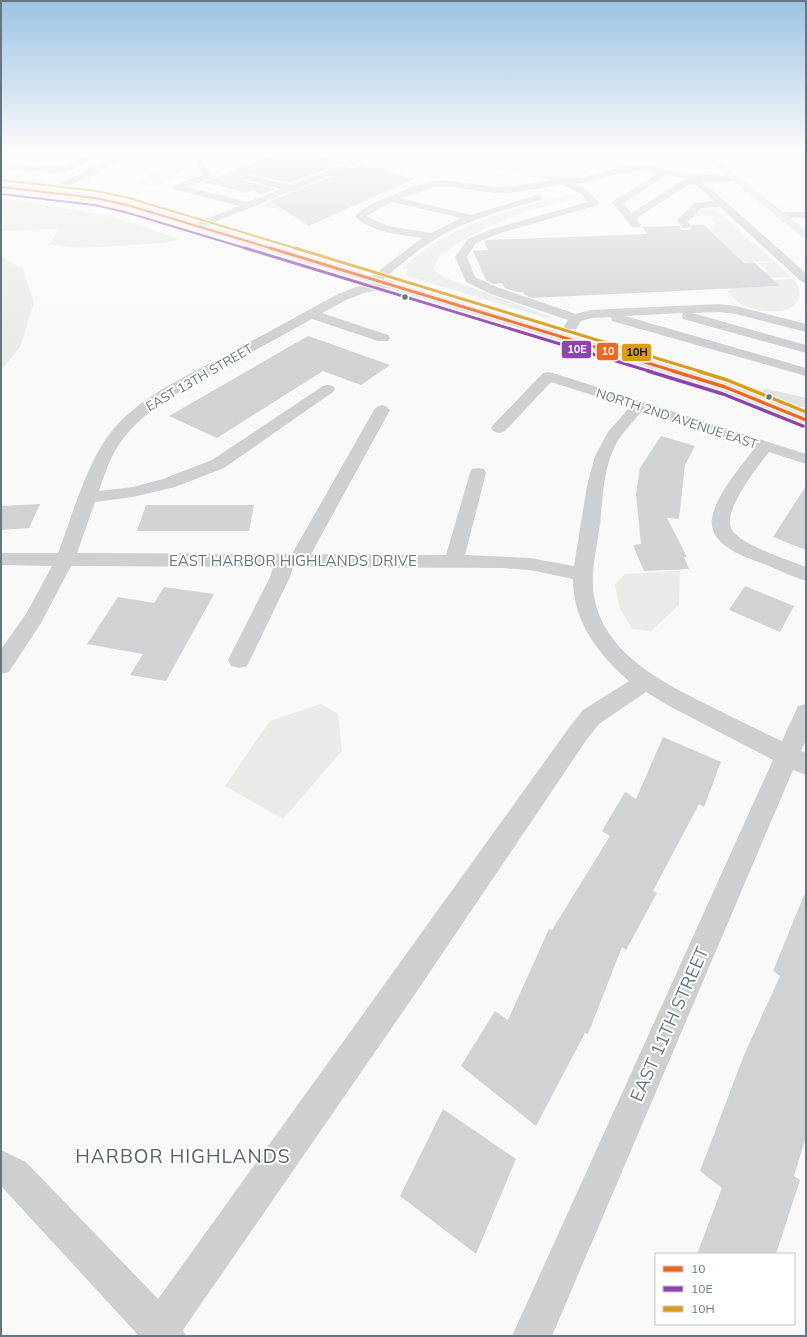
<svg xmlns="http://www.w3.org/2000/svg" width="807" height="1337" viewBox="0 0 807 1337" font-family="Mulish,sans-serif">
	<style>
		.green { fill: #e8ebe6 }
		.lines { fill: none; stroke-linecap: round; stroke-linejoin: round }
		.stream { fill: #ced6d9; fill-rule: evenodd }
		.building { fill: #d0d2d3 }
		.minor { fill: #cecfd0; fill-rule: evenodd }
		.major { fill: #e1e2e2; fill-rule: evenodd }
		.highway { fill: #e1e2e2; fill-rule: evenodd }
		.bus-1-far2-casing { stroke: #fff; stroke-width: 3.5 }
		.bus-1-far1-casing { stroke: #fff; stroke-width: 4.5 }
		.bus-1-casing { stroke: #fff; stroke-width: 5.5 }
		.bus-2-far2-casing { stroke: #fff; stroke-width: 3.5 }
		.bus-2-far1-casing { stroke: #fff; stroke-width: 4.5 }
		.bus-2-casing { stroke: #fff; stroke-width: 5.5 }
		.bus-3-far2-casing { stroke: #fff; stroke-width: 3.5 }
		.bus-3-far1-casing { stroke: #fff; stroke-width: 4.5 }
		.bus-3-casing { stroke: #fff; stroke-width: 5.5 }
		.bus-1-far2 { stroke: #f26522; stroke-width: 2 }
		.bus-1-far1 { stroke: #f26522; stroke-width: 3 }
		.bus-1 { stroke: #f26522; stroke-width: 3.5 }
		.bus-2-far2 { stroke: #8e44ad; stroke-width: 2 }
		.bus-2-far1 { stroke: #8e44ad; stroke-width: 3 }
		.bus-2 { stroke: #8e44ad; stroke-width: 3.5 }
		.bus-3-far2 { stroke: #da9c1a; stroke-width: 2 }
		.bus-3-far1 { stroke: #da9c1a; stroke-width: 3 }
		.bus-3 { stroke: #da9c1a; stroke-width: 3.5 }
		.bus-dot { fill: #657683; stroke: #fff; stroke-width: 1.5 }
		.labels { text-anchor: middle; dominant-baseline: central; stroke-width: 4; stroke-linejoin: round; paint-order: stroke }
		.far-street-label { font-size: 13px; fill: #657683; stroke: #fff }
		.street-label { font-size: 15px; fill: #657683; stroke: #fff }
		.near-street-label { font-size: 18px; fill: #657683; stroke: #fff }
		.near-neighbourhood-label { font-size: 19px; letter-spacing: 1px; fill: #57646e; stroke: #fff }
		.line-badge { stroke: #fff; stroke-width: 1.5 }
		.badge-label { font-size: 11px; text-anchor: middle; font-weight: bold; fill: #fff }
		.pale-badge-label { font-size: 11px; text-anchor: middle; font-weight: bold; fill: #111 }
	</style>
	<rect width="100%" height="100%" fill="#f9f9f9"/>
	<!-- green -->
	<path class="green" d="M178,154H209L203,155L159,187L139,183Z
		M363,154H599L601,160L578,169C571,179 571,179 558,180C509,176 460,154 410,162L291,212L261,206L375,158Z
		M565,195H572L576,197L515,215L484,229L455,245L438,258L433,270L446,278L551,317L550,319L407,276L406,272L408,269L403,268C447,225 508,211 565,195Z
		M1,198L107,215L180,239C165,245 149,243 134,245C105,246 77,251 50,244L58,230L56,229L1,231Z
		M703,210L716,211L725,215L724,216L773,261L718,263L695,239L719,238L709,229L716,224L711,220L714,217L702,215L689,218Z
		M1,256L23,269L34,303L20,347L1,370Z
		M775,262L791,277L771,278L765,272L768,271L758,263Z
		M793,279C807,293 798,309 780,311C768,312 754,310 743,305C737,302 732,296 727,291L733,288L779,286L773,280Z
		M680,571L679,605L651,631L632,629L620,609L615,584L625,574Z
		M321,704L338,714L342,751L283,819L225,786L270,721Z"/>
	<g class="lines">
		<!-- stream -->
		<path class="stream" d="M481,154H483L485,158H503L543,154L503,160H484Z
			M565,154H572L570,155Z"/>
	</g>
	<!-- building -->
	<path class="building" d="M290,154H310L345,162L290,183L245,173L239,176L242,180L276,189L261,195L253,190L246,193L204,182L275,155L281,157Z
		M360,165L416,178L309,226L270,201Z
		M692,225H704L744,263L754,262L780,286L532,298L525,295L523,292H517L505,288L502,283L493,284L486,280L473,251L488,250L484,241L486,240L647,234L642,227L679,226L682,230H690Z
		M308,336L390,365L361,385L323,371L217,438L169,416Z
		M661,436L695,446L685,465L679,519L667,518L687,557H684L689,569L644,571L633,545L641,544L636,494L640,468Z
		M806,486V550L773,537Z
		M40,504L29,528L1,530V506Z
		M146,505H254L249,531H137Z
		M745,586L794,606L780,632L729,610Z
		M164,587L214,594L166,681L130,675L143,654L87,644L118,597L154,603Z
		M663,737L721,762L704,807L699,804L653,891L657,893L626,950L622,947L588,1034L585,1033L536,1126L461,1066L495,1011L508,1020L549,929L552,930L610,836L602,831L625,792L636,799Z
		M805,893L806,1137L794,1176L800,1180L776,1254H697L722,1188L700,1171L744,1055L780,976L773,971Z
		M443,1109L516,1159L476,1254L400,1196Z"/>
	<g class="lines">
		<!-- minor -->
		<path class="minor" d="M119,154H129L89,177L63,188L60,189L55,186Z
			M86,156L90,159L89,161L72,170L62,173L1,169V163L62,167Z
			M359,158L363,161L362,163L197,229L192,226L193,224L239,206L174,189L172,187L174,185L203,175L196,165L200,162L203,163L213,176L211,178L187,187L248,202L281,189L242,179L240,177L242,175L245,174L290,185Z
			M639,165L698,175L737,176L739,178L734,181H702L806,273V283L802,282L720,207L702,208L688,221L691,226L690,228H682L677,220L695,203L714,201L695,184L688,185L638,217L637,220L641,225L640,227H632L612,202L657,174L639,171L622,173L576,184L587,190L600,203L598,205L500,233L476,243L467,257L475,277L499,288L576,314L590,310L719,304L736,306L806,324V332L736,314L719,312L692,313L806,345V353L683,319L682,316L683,313L625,316L806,368V376L612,321L611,317L591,318L581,321L576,329H566L564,326L568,320L491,294L466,282L455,257L468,239L492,229L588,202L581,194L563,185L516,192L495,193L450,187H434L401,198L471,215L537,195L542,198L540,200C504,210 466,220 434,240C414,252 397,268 380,282L387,280L391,281L393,284L391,287L364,293L346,300L322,313L388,335L390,338L388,341H378L312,319C281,336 250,353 219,370C185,389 147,407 123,439C111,454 105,473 99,491L133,487L163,479L212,460L323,386L328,385L333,386L335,389L333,392L224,468L175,487L133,497L95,502L77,553L292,554L374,410L377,407L382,405L387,407L390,410L311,554L446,555L470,473L472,469L478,468L484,469L486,473L465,555L530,558L574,566L587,486L595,456L608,432L630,407L551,382L505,431L499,433L493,431L491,428L493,425L543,373L548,372L553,373L806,454V464L769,452C758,466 721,512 732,530C741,545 789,560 806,567V581C793,577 781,571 769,566C749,558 708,547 712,518C716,495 741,466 755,448L642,411C633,422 623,432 616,444C603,468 603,498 600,524C597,548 590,572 594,596C604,656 668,685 716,709C738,720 760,731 782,741L798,706L806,704V740L801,751L806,753V775L793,770L552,1336H512L773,760L669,706L646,692L599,724L587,739L413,997L183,1330L186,1336H139L1,1186V1150L26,1162L158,1299L571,725L583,710L629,681C598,654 573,622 573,579L530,570L502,568L293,567L290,577L250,660L247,666L239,668L231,666L228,660L270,577L273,567L71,566L41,623L9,672L1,674V649L26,614L52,566L1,565V553H58C72,516 85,468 108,436C135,399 181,379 220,358C259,337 298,316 338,294L356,287L374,283L369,280L371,277L422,238C403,235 368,232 355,216L361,210L380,200L414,186L434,181H450L495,187L516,186L550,180L581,178L622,167ZM667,175L689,179L682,181L631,213L623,203ZM392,202L461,218L431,233L388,226L366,216Z
			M780,212H806V218L776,217L775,215Z"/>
		<!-- major -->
		<path class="major" d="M700,154H709L806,230V238L802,237Z"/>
		<!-- highway -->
		<path class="highway" d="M1,184L95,195L131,203L730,384L806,414V425L720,390L125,207L95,201L1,190Z
			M767,389L806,398V408L762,396L760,393L762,390Z"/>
		<!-- bus-1-far2 casing -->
		<g class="bus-1-far2-casing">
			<path id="bus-1-far2" d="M1,187L95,198L127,205L273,249"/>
		</g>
		<!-- bus-1-far1 casing -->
		<g class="bus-1-far1-casing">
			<path id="bus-1-far1" d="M270,248L677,372"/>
		</g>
		<!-- bus-1 casing -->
		<g class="bus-1-casing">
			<path id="bus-1" d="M673,371L725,387L806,420"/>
		</g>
		<!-- bus-2-far2 casing -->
		<g class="bus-2-far2-casing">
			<path id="bus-2-far2" d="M1,194L94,205L125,212L248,249"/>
		</g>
		<!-- bus-2-far1 casing -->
		<g class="bus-2-far1-casing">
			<path id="bus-2-far1" d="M245,248L652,372"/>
		</g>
		<!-- bus-2 casing -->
		<g class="bus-2-casing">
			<path id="bus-2" d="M648,371L723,394L803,426"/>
		</g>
		<!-- bus-3-far2 casing -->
		<g class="bus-3-far2-casing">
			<path id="bus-3-far2" d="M2,180L96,191L129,198L298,249"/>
		</g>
		<!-- bus-3-far1 casing -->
		<g class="bus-3-far1-casing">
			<path id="bus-3-far1" d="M295,248L702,372"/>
		</g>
		<!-- bus-3 casing -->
		<g class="bus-3-casing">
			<path id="bus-3" d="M698,371L727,380L806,412"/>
		</g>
		<!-- bus-1-far2 -->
		<use href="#bus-1-far2" class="bus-1-far2"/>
		<!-- bus-1-far1 -->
		<use href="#bus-1-far1" class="bus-1-far1"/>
		<!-- bus-1 -->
		<use href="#bus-1" class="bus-1"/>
		<!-- bus-2-far2 -->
		<use href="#bus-2-far2" class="bus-2-far2"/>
		<!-- bus-2-far1 -->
		<use href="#bus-2-far1" class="bus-2-far1"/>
		<!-- bus-2 -->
		<use href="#bus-2" class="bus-2"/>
		<!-- bus-3-far2 -->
		<use href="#bus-3-far2" class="bus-3-far2"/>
		<!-- bus-3-far1 -->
		<use href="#bus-3-far1" class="bus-3-far1"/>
		<!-- bus-3 -->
		<use href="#bus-3" class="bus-3"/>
	</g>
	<!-- sky -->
	<linearGradient id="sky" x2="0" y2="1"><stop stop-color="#9dc2e2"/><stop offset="0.45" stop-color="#fcfcfc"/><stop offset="1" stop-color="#fcfcfc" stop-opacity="0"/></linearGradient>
	<rect width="807" height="341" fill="url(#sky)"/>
	<!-- markers -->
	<g class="bus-dot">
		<circle cx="405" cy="297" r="3.5"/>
		<circle cx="769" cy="397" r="3.5"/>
	</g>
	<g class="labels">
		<!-- far-street labels -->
		<g class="far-street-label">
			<text transform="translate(199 377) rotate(-30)">EAST 13TH STREET</text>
			<text transform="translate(677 418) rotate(18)">NORTH 2ND AVENUE EAST</text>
		</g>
		<!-- street labels -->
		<g class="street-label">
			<text x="293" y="560">EAST HARBOR HIGHLANDS DRIVE</text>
		</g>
		<!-- near-street labels -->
		<g class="near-street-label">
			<text transform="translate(669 1024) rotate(-66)">EAST 11TH STREET</text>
		</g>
		<!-- near-neighbourhood labels -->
		<g class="near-neighbourhood-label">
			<text x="183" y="1156">HARBOR HIGHLANDS</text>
		</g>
	</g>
	<g class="line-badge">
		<rect x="561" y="340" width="31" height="19" rx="4" fill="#8e44ad"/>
		<rect x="596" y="342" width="23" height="19" rx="4" fill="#f26522"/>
		<rect x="621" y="343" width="31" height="19" rx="4" fill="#da9c1a"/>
	</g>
	<g class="badge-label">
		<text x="577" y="353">10E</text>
		<text x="608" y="355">10</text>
	</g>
	<g class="pale-badge-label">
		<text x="637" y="356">10H</text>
	</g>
	<!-- border -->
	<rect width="807" height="1337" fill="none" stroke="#657683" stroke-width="4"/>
	<!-- legend -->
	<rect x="655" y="1253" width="140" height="72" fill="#ffffff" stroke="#c1c8cd"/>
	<rect x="663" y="1266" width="20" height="6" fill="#f26522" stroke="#c1c8cd"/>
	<text x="691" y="1273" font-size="12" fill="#657683">10</text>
	<rect x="663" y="1286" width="20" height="6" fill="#8e44ad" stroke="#c1c8cd"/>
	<text x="691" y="1293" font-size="12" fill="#657683">10E</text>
	<rect x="663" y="1306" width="20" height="6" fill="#da9c1a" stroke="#c1c8cd"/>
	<text x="691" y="1313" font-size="12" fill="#657683">10H</text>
</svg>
